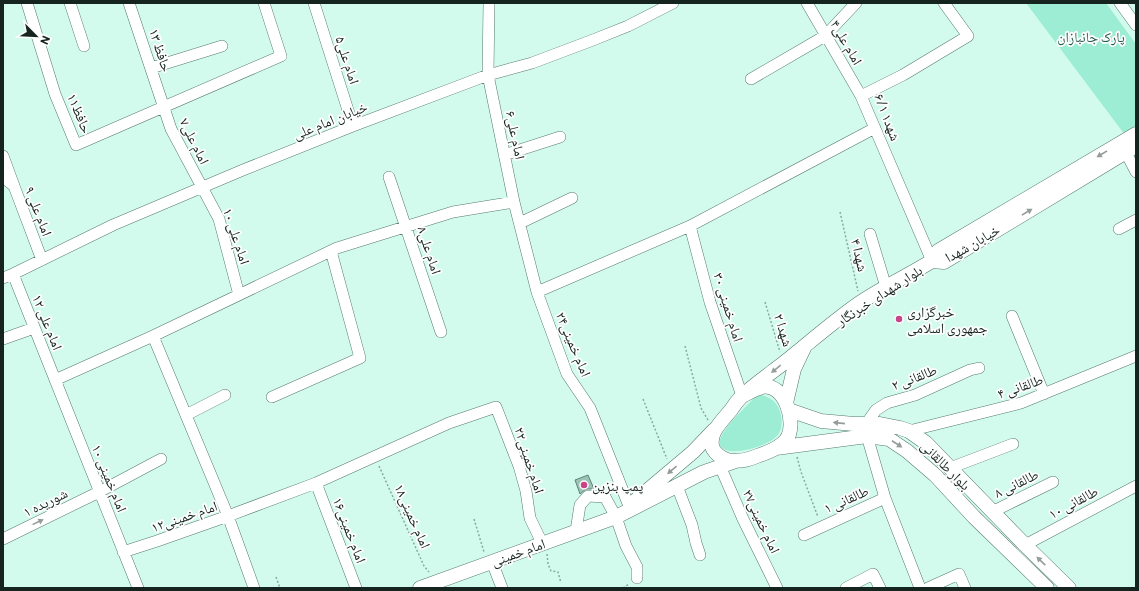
<svg xmlns="http://www.w3.org/2000/svg" width="1139" height="591" viewBox="0 0 1139 591" font-family="Commissioner,'Noto Naskh Arabic',sans-serif">
	<style>
		.green { fill: #9cedd3 }
		.building { fill: #9bc2b5; stroke: #5e8377 }
		.lines { fill: none; stroke-linecap: round; stroke-linejoin: round }
		.minor-casing { stroke: #557a6e; stroke-width: 12 }
		.major-casing { stroke: #557a6e; stroke-width: 15 }
		.path { stroke: #8aa99e; stroke-width: 1.5; stroke-dasharray: 2 2; stroke-linecap: butt }
		.minor { stroke: #fff; stroke-width: 11 }
		.major { stroke: #fff; stroke-width: 14 }
		.oneway { fill: #969c9a }
		.poi-dot { fill: #c84489; stroke: #fefefe; stroke-width: 1.5 }
		.labels { text-anchor: middle; dominant-baseline: central; stroke-width: 3.5; stroke-linejoin: round; paint-order: stroke }
		.park-label { font-size: 14px; fill: #265b4c; stroke: #fefefe }
		.street-label { font-size: 14px; fill: #15241f; stroke: #fefefe }
		.poi-label { font-size: 14px; fill: #15241f; stroke: #fefefe; text-anchor: start }
	</style>
	<rect width="100%" height="100%" fill="#d3fbed"/>
	<!-- green -->
	<path class="green" d="M1026,3H1106L1136,44V134L1128,139Z
		M761,395C769,397 776,401 779,409C782,416 783,427 779,433C772,448 710,463 721,437C727,424 745,408 755,397Z"/>
	<!-- building -->
	<path class="building" d="M588,475L594,489H586L580,494L575,480Z"/>
	<g class="lines">
		<!-- minor casing -->
		<g class="minor-casing">
			<path id="minor" d="M27,3L55,94L76,145L281,56L264,3
				M70,3L84,46
				M129,3L171,129L219,219L239,295
				M314,3L353,126
				M489,3L488,75L514,202L537,292L567,374L590,408L629,506
				M807,3L861,96
				M1120,3L1136,25
				M151,68L222,46
				M751,79L825,36L856,3
				M1126,153L1136,172
				M504,155L560,137
				M3,156L14,186
				M3,177L14,186L42,260
				M389,177L441,332
				M520,223L572,198
				M690,226L710,302L742,396
				M1119,229L1136,220
				M870,234L886,287
				M932,261L861,96L903,75L968,36L944,3
				M13,274L138,588
				M3,278L13,274L113,225L243,170L353,126L488,75L532,63L593,40L628,26L673,3
				M537,292L690,226L875,128
				M1012,316L1044,394
				M153,336L337,248L453,212L514,202
				M3,339L34,328
				M55,380L153,336L228,516L316,483L449,423L496,407L519,466L526,491L530,518L542,543
				M272,397L360,358L331,251
				M186,415L225,395
				M866,424L876,410L887,403L915,395L970,370L979,368
				M909,431L1021,403L1136,356
				M720,466L743,519L777,588
				M950,468L1013,444
				M316,483L356,588
				M677,486L692,525L696,543L700,555
				M885,498L920,588
				M992,512L1053,482
				M576,531L580,505L588,496L605,497L616,517L626,546L637,567V578
				M804,535L885,498L867,436
				M3,539L99,492L161,459
				M1025,545L1136,486
				M123,552L157,541L228,516L254,588
				M492,562L502,588
				M846,588L873,574L880,588
				M928,588L959,574L965,588"/>
		</g>
		<!-- major casing -->
		<g class="major-casing">
			<path id="major" d="M932,261L938,251L1136,134
				M932,261L944,262L1136,146
				M742,396C748,393 755,389 762,387C785,382 798,424 786,440C780,448 766,453 757,456C748,460 737,462 727,460C722,458 716,454 713,449C707,434 722,421 731,410C734,405 738,400 742,396C755,384 771,373 785,362C810,342 835,320 861,302C884,287 909,275 932,261
				M786,403L794,369L804,348
				M789,410L821,421L854,424H880L900,428L909,431L926,443L1025,545L1069,588
				M776,448L867,436L889,439L907,451L935,475L974,517L1047,588
				M636,500L693,452L714,430
				M420,588L616,517L704,472L736,461"/>
		</g>
		<!-- path -->
		<path class="path" d="M840,212L858,291
			M765,302L780,352
			M685,346L701,408L708,420
			M643,399L667,459
			M797,457L801,472L818,517
			M379,466L424,566L429,572
			M474,519L484,552
			M547,554L548,564L551,571L558,572L561,583
			M276,577L280,588
			M623,588L629,584"/>
		<!-- minor -->
		<use href="#minor" class="minor"/>
		<!-- major -->
		<use href="#major" class="major"/>
	</g>
	<!-- one-way arrows -->
	<defs><path id="oneway-solid" d="M-6-.8H1V-3.2L6.5 0L1 3.2V.8H-6Z"/></defs>
	<g class="oneway">
		<use href="#oneway-solid" transform="translate(1102 154) rotate(149)"/>
		<use href="#oneway-solid" transform="translate(1027 212) rotate(-31)"/>
		<use href="#oneway-solid" transform="translate(776 369) rotate(141)"/>
		<use href="#oneway-solid" transform="translate(839 423) rotate(-174)"/>
		<use href="#oneway-solid" transform="translate(897 444) rotate(33)"/>
		<use href="#oneway-solid" transform="translate(672 470) rotate(140)"/>
		<use href="#oneway-solid" transform="translate(38 522) rotate(-26)"/>
		<use href="#oneway-solid" transform="translate(1041 561) rotate(-136)"/>
	</g>
	<!-- markers -->
	<g class="poi-dot">
		<circle cx="899" cy="319" r="4"/>
		<circle cx="584" cy="485" r="4"/>
	</g>
	<g class="labels">
		<!-- park labels -->
		<g class="park-label">
			<text x="1091" y="36">پارک جانبازان</text>
		</g>
		<!-- street labels -->
		<g class="street-label">
			<text transform="translate(847 42) rotate(60)">امام علی۴</text>
			<text transform="translate(161 50) rotate(72)">حافظ ۱۳</text>
			<text transform="translate(348 60) rotate(72)">امام علی۵</text>
			<text transform="translate(80 113) rotate(67)">حافظ۱۱</text>
			<text transform="translate(888 117) rotate(69)">شهد۱ ۶/۱</text>
			<text transform="translate(330 120) rotate(-22)">خیابان امام علی</text>
			<text transform="translate(516 135) rotate(78)">امام علی۶</text>
			<text transform="translate(195 141) rotate(64)">امام علی۷</text>
			<text transform="translate(39 211) rotate(69)">امام علی ۹</text>
			<text transform="translate(237 236) rotate(72)">امام علی ۱۰</text>
			<text transform="translate(972 243) rotate(-30)">خیابان شهدا</text>
			<text transform="translate(430 250) rotate(72)">امام علی۸</text>
			<text transform="translate(860 255) rotate(77)">شهدا ۴</text>
			<text transform="translate(879 295) rotate(-33)">بلوار شهدای خبرنگار</text>
			<text transform="translate(729 307) rotate(73)">امام خمینی ۳۰</text>
			<text transform="translate(48 322) rotate(68)">امام علی ۱۲</text>
			<text transform="translate(784 330) rotate(73)">شهدا ۲</text>
			<text transform="translate(574 344) rotate(67)">امام خمینی۲۴</text>
			<text transform="translate(914 377) rotate(-21)">طالقانی ۲</text>
			<text transform="translate(1020 386) rotate(-19)">طالقانی ۴</text>
			<text transform="translate(530 460) rotate(72)">امام خمینی۲۲</text>
			<text transform="translate(946 465) rotate(45)">بلوار طالقانی</text>
			<text transform="translate(110 478) rotate(68)">امام خمینی ۱۰</text>
			<text transform="translate(1016 483) rotate(-26)">طالقانی ۸</text>
			<text transform="translate(846 499) rotate(-24)">طالقانی ۱</text>
			<text transform="translate(45 502) rotate(-26)">شوریده ۱</text>
			<text transform="translate(1073 502) rotate(-28)">طالقانی ۱۰</text>
			<text transform="translate(184 516) rotate(-19)">امام خمینی۱۲</text>
			<text transform="translate(413 516) rotate(66)">امام خمینی۱۸</text>
			<text transform="translate(762 521) rotate(65)">امام خمینی۲۷</text>
			<text transform="translate(350 530) rotate(69)">امام خمینی۱۶</text>
			<text transform="translate(518 552) rotate(-20)">امام خمینی</text>
		</g>
		<!-- poi labels -->
		<g class="poi-label">
			<text x="907" y="311">خبرگزاری<tspan x="907" dy="16">جمهوری اسلامی</tspan></text>
			<text x="592" y="485">پمپ بنزین</text>
		</g>
	</g>
	<!-- border -->
	<rect width="1139" height="591" fill="none" stroke="#15241f" stroke-width="8"/>
	<!-- north arrow -->
	<g transform="translate(36 36) rotate(114)" stroke="#fefefe" stroke-width="3" paint-order="stroke">
	<path d="M0-3L7 15L0 10L-7 15Z" fill="#15241f"/>
	<text y="-6" font-size="11" font-weight="bold" text-anchor="middle" fill="#15241f">N</text>
	</g>
</svg>
